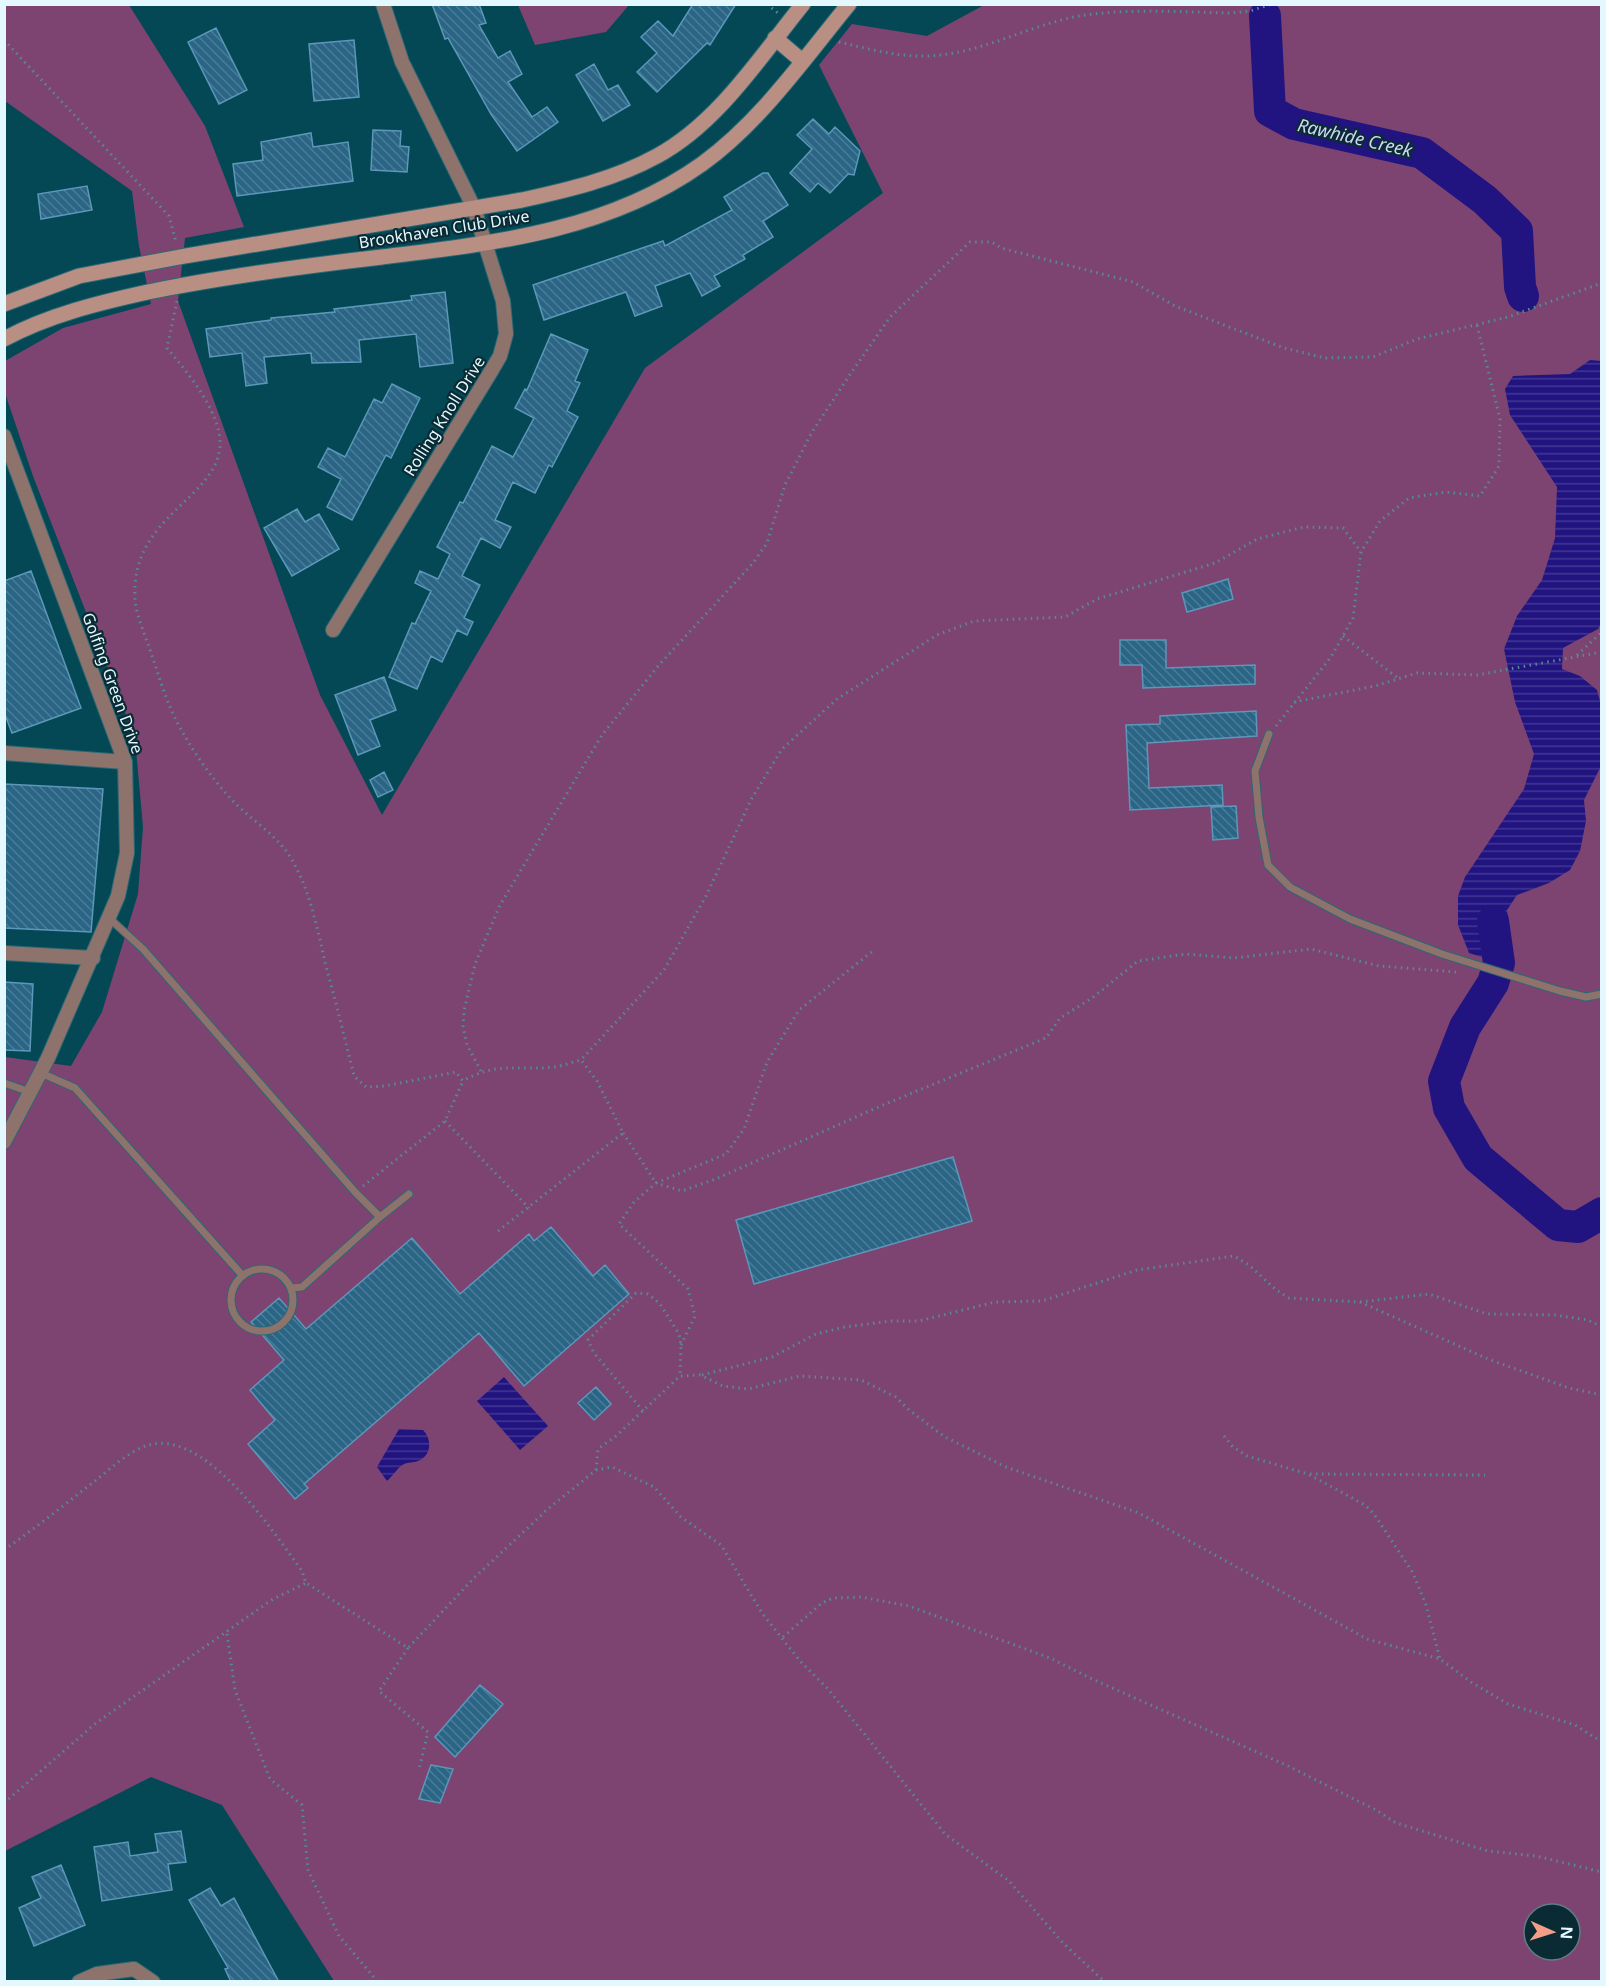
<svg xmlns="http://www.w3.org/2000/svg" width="1606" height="1986" viewBox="0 0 1606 1986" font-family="'Noto Sans',sans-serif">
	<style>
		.green { fill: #7e4471; fill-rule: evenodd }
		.water { fill: url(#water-rules) }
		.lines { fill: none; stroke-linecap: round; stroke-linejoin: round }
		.river { stroke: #221480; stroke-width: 32 }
		.building { fill: url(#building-back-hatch); stroke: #5d97b9; stroke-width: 1.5 }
		.service-casing { stroke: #2c6874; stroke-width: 9 }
		.minor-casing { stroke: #2c6874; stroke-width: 16 }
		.secondary-casing { stroke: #2c6874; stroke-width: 17 }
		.path { stroke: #578a94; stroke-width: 3; stroke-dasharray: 1.5 4.5; stroke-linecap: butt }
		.service { stroke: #8e736c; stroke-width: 7 }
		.minor { stroke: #8e736c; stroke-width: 14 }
		.secondary { stroke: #b98f83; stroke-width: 15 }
		.labels { text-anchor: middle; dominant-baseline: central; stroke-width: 4.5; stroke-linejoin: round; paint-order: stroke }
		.street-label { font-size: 16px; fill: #e3f9ff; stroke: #0a2b33 }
		.water-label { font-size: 18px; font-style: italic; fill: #d0d7f3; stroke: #0a2b33 }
	</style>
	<defs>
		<pattern id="water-rules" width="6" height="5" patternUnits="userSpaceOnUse" patternTransform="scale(1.5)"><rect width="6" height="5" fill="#221480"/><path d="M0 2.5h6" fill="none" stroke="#423793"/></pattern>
		<pattern id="building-back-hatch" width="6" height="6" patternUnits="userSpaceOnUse" patternTransform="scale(1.5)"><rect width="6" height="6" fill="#2a6585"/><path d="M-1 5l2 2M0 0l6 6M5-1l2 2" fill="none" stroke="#497c97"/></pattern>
	</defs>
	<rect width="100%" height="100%" fill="#044855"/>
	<!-- green -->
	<path class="green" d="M986,4L1601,5V1981H334L222,1805L151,1777L5,1851V1057L71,1066L102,1012L138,894L143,827L135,738L33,476L5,393V361L63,328L151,304L139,246L132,191L5,101V5H129L205,126L244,227L185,238L178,301L320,695L382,815L645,368L883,193L819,65L852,24L927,36ZM1534,1914H1570V1950H1534Z
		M518,5H629L606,32L535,45Z"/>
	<!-- water -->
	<path class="water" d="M1590,360L1602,361L1601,624L1598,629L1563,648L1562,669L1580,676L1597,690L1601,705V766L1584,800L1586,821L1580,851L1570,870L1549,883L1517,895L1507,910L1511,955L1504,964L1469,953L1458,925V896L1465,877L1524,789L1534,754L1515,702L1504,649L1517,616L1542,580L1555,538L1557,487L1510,415L1505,389L1513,376L1570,374Z
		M504,1377L548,1426L520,1450L477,1401Z
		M399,1429L423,1430C432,1439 432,1455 418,1461C414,1463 408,1462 404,1464C398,1467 392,1477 387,1481L377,1467Z"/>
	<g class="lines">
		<!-- river -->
		<path class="river" d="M1265,16L1270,111L1294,124L1422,153L1485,200L1517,231L1520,287L1523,296
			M1493,921L1499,963L1493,983L1465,1027L1444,1081L1449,1108L1478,1158L1558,1225L1578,1227L1602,1213"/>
	</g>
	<!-- building -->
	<path class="building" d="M432,4H479L486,23L479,25L498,58L510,51L522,74L508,82L532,117L547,107L558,122L517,151L491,114L448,38L445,39Z
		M693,4H736L710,45L707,43L657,92L637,72L657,53L641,37L658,21L673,36Z
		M216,28L247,90L219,104L188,42Z
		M354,40L359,97L314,101L309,44Z
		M594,64L608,90L618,85L630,105L603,121L576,75Z
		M813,119L829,134L835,127L860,151L854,175L848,174L830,193L818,183L810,192L790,173L812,149L797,135Z
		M373,130L401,131L400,146L409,147L407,172L371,170Z
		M311,133L313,147L348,142L353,181L237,196L233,164L263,160L261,142Z
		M763,173H768L788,205L763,221L773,237L743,255L745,259L714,276L720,286L702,296L690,273L655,286L662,306L635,316L626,292L544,320L533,285L663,241L665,246L732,210L724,197Z
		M87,186L92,210L41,219L38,194Z
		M445,292L453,363L420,367L416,334L359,340L361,362L312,363L311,353L264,357L267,383L246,386L242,353L210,357L206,329L271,320V318L335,312L334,309L412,300L411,296Z
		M551,334L588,350L575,381L580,383L567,411L578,417L552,467L549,465L535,493L513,482L495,520L511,527L500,548L481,538L462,576L480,585L464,618L473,622L467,635L457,630L442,662L431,656L417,689L389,677L412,623L415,624L431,591L415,583L420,571L438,579L450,554L437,547L460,502L463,503L492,446L513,457L534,418L515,408L525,389L527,390Z
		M392,384L420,398L391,458L386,455L352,520L327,507L341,479L318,467L328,448L345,457L374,399L382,403Z
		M297,509L305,522L319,514L339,549L292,576L264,528Z
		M31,571L81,708L12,733L4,712V581Z
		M1228,579L1233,599L1187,612L1182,593Z
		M1120,640H1166V668L1255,665V684L1143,688L1142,665H1120Z
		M384,677L396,710L370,720L380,746L358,755L335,695Z
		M1256,711L1257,736L1147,743L1149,788L1222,785L1223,805L1130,810L1126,725L1160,724V716Z
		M384,772L393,790L378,797L370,780Z
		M4,784L103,789L91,932L4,928Z
		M1236,806L1238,838L1213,840L1211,807Z
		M4,982L33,984L30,1051L4,1050Z
		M953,1157L972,1221L754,1284L736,1220Z
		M551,1227L593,1276L605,1265L629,1294L524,1386L479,1333L304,1484L308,1488L295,1499L248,1444L275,1420L250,1390L284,1360L251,1322L279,1298L306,1329L412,1238L460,1294L529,1234L534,1241Z
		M596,1387L611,1404L594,1420L578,1403Z
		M480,1685L503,1704L455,1757L435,1737Z
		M431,1765L453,1769L440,1803L419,1799Z
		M181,1831L186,1862L168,1864L172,1890L102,1901L94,1847L128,1842L130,1856L158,1852L155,1834Z
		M61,1865L85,1925L34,1946L19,1908L41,1898L32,1877Z
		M210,1888L221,1906L234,1898L279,1982H231L225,1969L228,1968L189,1900Z"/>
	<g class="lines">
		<!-- service casing -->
		<g class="service-casing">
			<path id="service" d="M1269,734L1255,771L1259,817L1268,865L1290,887L1350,919L1442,954L1560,991L1586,997L1602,994
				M109,918L143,949L355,1192L380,1217L409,1194
				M41,1073L75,1088L243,1276
				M4,1083L30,1092
				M231 1300a31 31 0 1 1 62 0a31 31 0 1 1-62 0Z
				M291,1288L302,1287L380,1217"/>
		</g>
		<!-- minor casing -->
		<g class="minor-casing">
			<path id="minor" d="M4,436L125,762L127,853L118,896L48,1058L4,1142
				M333,630L490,373L500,356L506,334L503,301L474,208L402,62L383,4
				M4,753L125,762
				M4,953L93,958
				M79,1982L97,1974L134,1969L153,1982"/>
		</g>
		<!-- secondary casing -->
		<g class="secondary-casing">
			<path id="secondary" d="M775,38L802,61
				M4,304L79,276L185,256L522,200C568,190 615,179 657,156C718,123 760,57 803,4
				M4,339C49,315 98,303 148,292C225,276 304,266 382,257C494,243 608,231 702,164C761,121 803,60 849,4"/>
		</g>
		<!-- path -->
		<path class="path" d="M767,4L778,13
			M4,40L169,216L176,242
			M839,42C865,48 893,56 920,56C976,57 1025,26 1079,16C1129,8 1181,12 1231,13L1250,11L1272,4
			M177,301L167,348C187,372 222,413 220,446C216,500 130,516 135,599C136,615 144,632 149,647C156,667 162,688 170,707C183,738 210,777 233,801C250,819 275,834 289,855C310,888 317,928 326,966C336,1003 345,1039 354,1076L366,1087L385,1086L456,1072L463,1081C497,1061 519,1071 554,1067C563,1066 572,1062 581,1060
			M1343,636L1399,679
			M1577,655L1602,632
			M1294,702L1375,686L1417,673L1477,675L1602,652
			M1276,726L1331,657L1353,618L1361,552L1380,521L1409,498L1446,492L1480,496L1499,466L1500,419L1477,325
			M481,1071L467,1045L463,1027L464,1011L475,964L500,905L602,735L659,665L753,563L767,543L785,485L812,432L849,376L890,317L970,242H992L1001,248L1133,282L1175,306L1284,348L1325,358L1373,357L1417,339L1508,317L1602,283
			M445,1121L529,1208
			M623,1133L656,1183L726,1154L744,1129L767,1062L799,1010L874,950
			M363,1186L445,1121L463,1081
			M498,1231L623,1133L597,1081L581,1060L664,970L706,896L752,798L782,749L837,699L937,635L974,621L1065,617L1097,599L1215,563L1257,539L1304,527L1343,528L1361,552
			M1360,1302L1429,1294L1487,1314L1555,1315L1588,1320L1602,1327
			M681,1345L695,1316L688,1289L619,1224L634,1202L656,1183L682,1191L718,1178L883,1105L1046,1038L1060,1018L1092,998L1138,961L1186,954L1234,958L1311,949L1379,966L1456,972
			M702,1375L772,1357L816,1334L845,1327L891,1321H919L995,1302L1042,1301L1137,1270L1234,1256L1249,1265L1275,1289L1289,1298L1360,1302L1488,1359L1569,1388L1602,1395
			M643,1411L594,1353L588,1340L636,1293L648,1294L660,1304L679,1334L681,1345L680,1376
			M1224,1436L1233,1447L1247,1456L1308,1474L1365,1505L1374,1514L1413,1573L1426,1605L1440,1659
			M596,1470L598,1449L616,1436L680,1376L700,1375L723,1386L748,1389L800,1376L861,1380L896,1397L909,1410L945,1437L1006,1467L1139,1513L1367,1639L1440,1659L1471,1682L1508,1704L1575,1725L1602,1742
			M1310,1474L1485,1475
			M4,1550C34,1529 63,1506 91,1484C108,1471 124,1455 143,1447C202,1422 273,1532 302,1571L306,1583L408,1648L474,1578L549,1508L596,1470L612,1467L654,1487L681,1517L721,1545L762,1613L800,1661L828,1689L945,1834L1009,1881L1063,1943L1105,1982
			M227,1634L235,1690L270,1779L302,1805L308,1870L339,1936L378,1982
			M783,1637L822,1603L833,1598L861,1597L909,1606L1050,1658L1092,1679L1286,1765L1376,1810L1396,1823L1488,1851L1536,1856L1602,1872
			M408,1648L379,1691L428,1732L419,1769
			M4,1803L96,1723L273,1599L306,1583"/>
		<!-- service -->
		<use href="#service" class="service"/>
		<!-- minor -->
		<use href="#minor" class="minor"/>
		<!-- secondary -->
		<use href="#secondary" class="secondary"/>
	</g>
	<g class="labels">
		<!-- street labels -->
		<g class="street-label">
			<text transform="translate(444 229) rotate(-9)">Brookhaven Club Drive</text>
			<text transform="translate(444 416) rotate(-58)">Rolling Knoll Drive</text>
			<text transform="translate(113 683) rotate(70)">Golfing Green Drive</text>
		</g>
		<!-- water labels -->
		<g class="water-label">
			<text transform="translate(1355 137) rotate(13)">Rawhide Creek</text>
		</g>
	</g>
	<!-- border -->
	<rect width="1606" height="1986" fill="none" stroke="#e3f9ff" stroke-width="12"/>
	<!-- north arrow -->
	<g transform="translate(1552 1932) rotate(93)"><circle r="28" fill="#0a2b33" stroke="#617d85" stroke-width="1.5"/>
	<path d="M0-4.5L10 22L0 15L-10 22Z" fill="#f49e87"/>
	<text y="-9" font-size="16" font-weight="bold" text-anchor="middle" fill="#e3f9ff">N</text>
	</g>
</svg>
